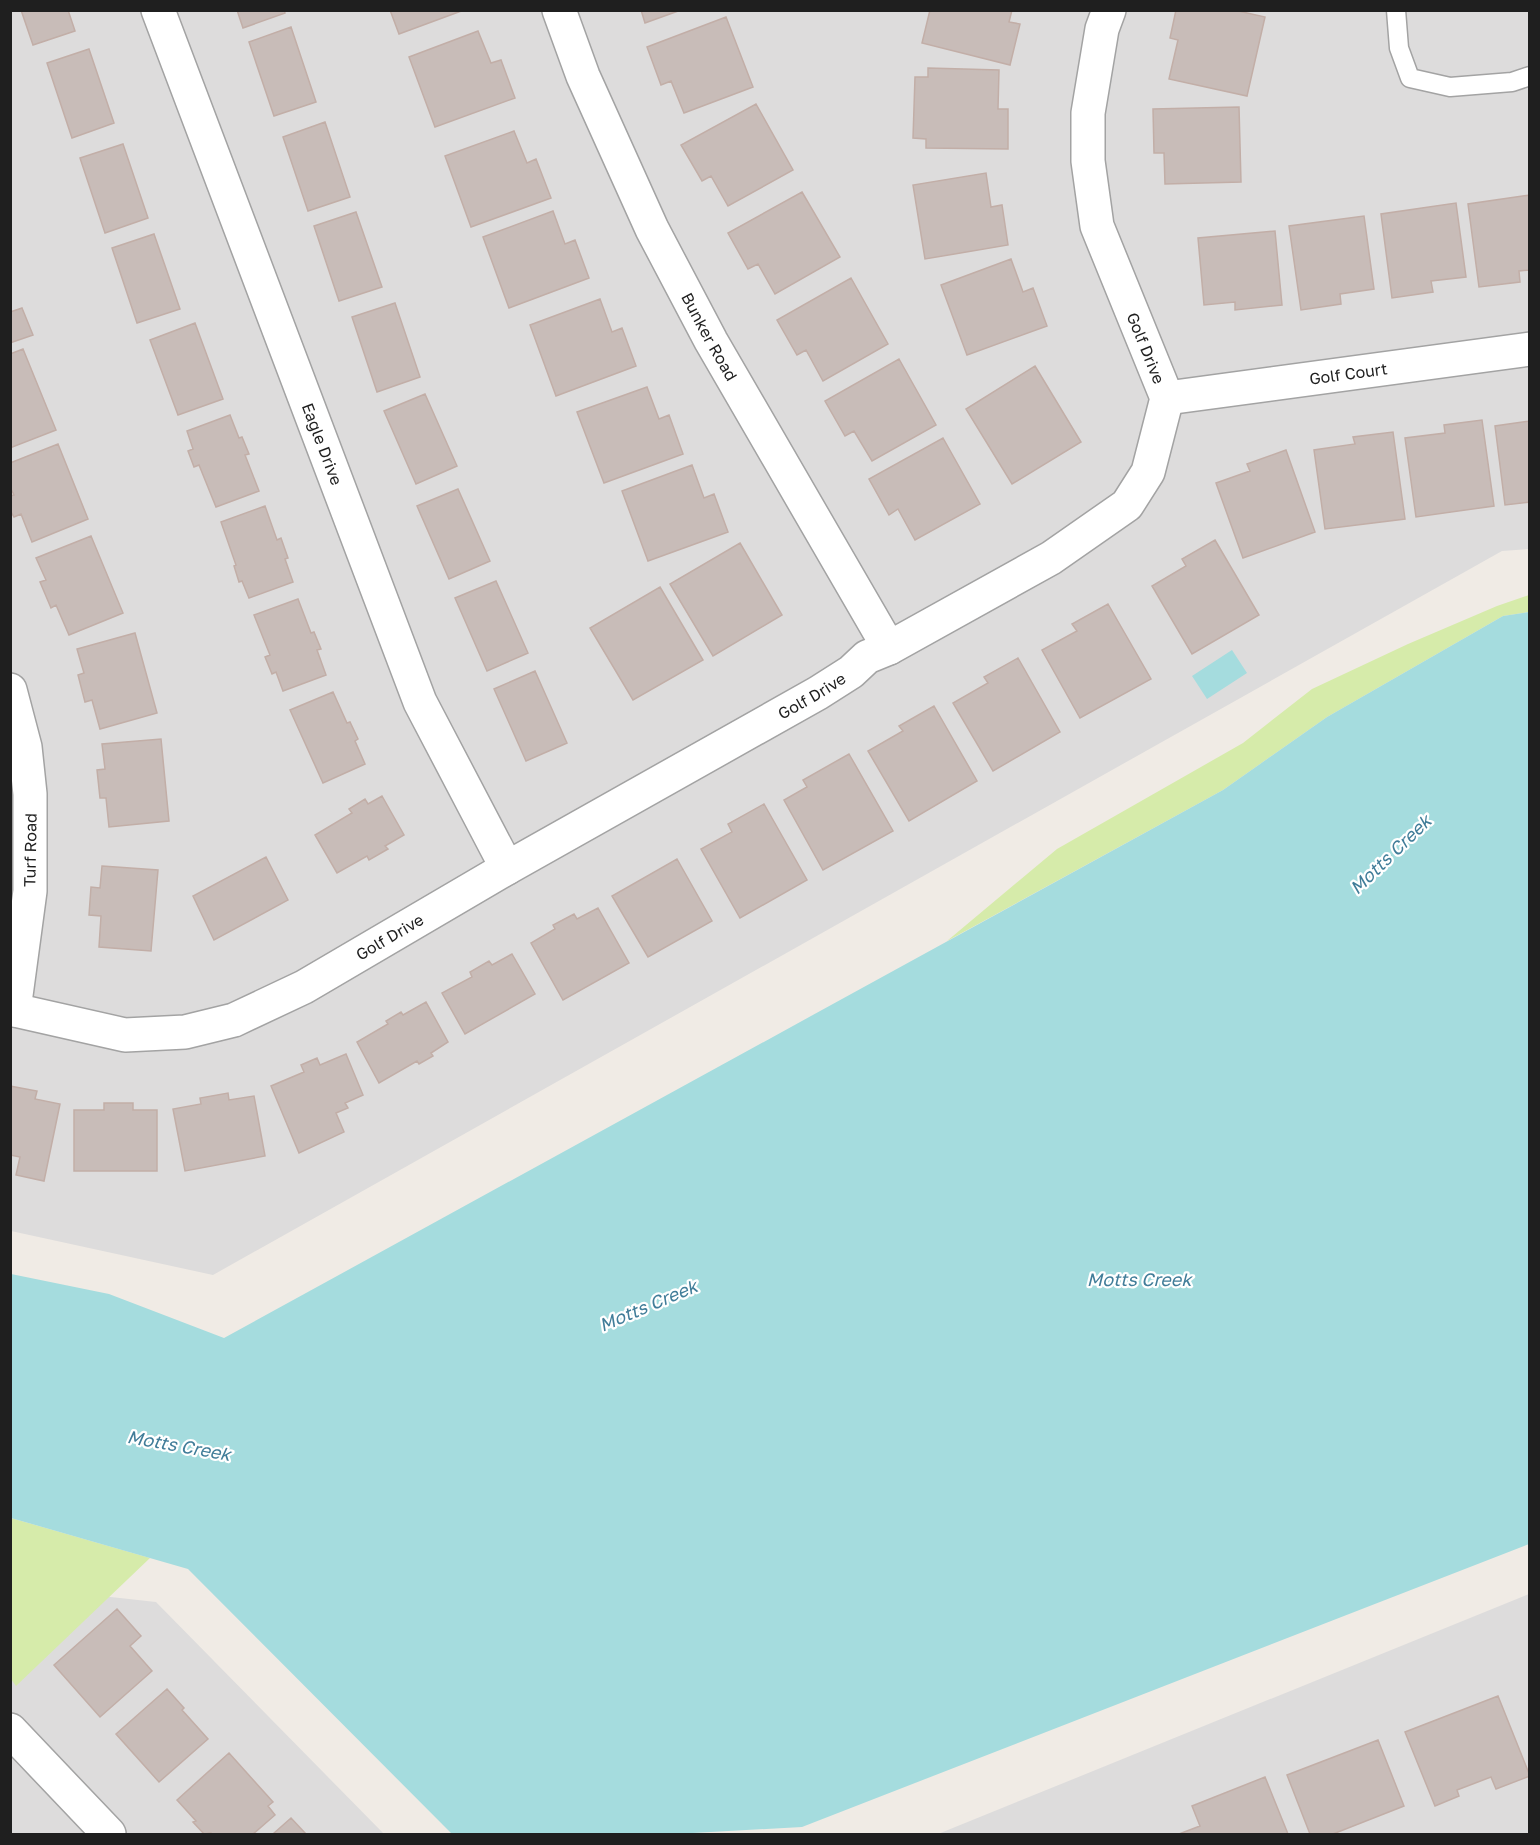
<svg xmlns="http://www.w3.org/2000/svg" width="1540" height="1845" viewBox="0 0 1540 1845" font-family="'Golos Text',sans-serif">
	<style>
		.residential { fill: #dddcdc }
		.grass { fill: #d6ebaa }
		.water { fill: #a5dcde }
		.building { fill: #c8bcb8; stroke: #c2aea7; stroke-width: 1.5 }
		.lines { fill: none; stroke-linecap: round; stroke-linejoin: round }
		.service-casing { stroke: #a3a3a3; stroke-width: 21 }
		.minor-casing { stroke: #a3a3a3; stroke-width: 36 }
		.service { stroke: #fff; stroke-width: 18 }
		.minor { stroke: #fff; stroke-width: 33 }
		.labels { text-anchor: middle; dominant-baseline: central; stroke-width: 4.5; stroke-linejoin: round; paint-order: stroke }
		.street-label { font-size: 16px; fill: #1f1f1f; stroke: #fff }
		.water-label { font-size: 18px; font-style: italic; fill: #417d99; stroke: #fff }
	</style>
	<rect width="100%" height="100%" fill="#f0ebe5"/>
	<!-- residential -->
	<path class="residential" d="M11,11H1529V549L1502,551L213,1275L11,1231Z
		M11,1586L156,1602L384,1834H11Z
		M1529,1594V1834H938Z"/>
	<!-- grass -->
	<path class="grass" d="M1529,595V612L1503,616L1327,717L1223,790L947,941L1057,849L1243,743L1312,689L1408,644L1497,606Z
		M11,1518L150,1558L16,1686L11,1679Z"/>
	<!-- water -->
	<path class="water" d="M1529,612V1544L802,1827L675,1834H452L188,1569L11,1518V1274L109,1294L224,1338L1223,790L1327,717L1503,616Z
		M1232,650L1247,673L1207,699L1192,676Z"/>
	<!-- building -->
	<path class="building" d="M21,10H68L75,31L33,45Z
		M237,10H284L285,13L243,28Z
		M390,10H464L399,34Z
		M641,10H681L645,23Z
		M930,10H1012L1009,22L1020,24L1010,65L922,43Z
		M1176,10H1234L1265,17L1247,96L1169,79L1178,40L1170,38Z
		M726,17L753,87L684,113L671,81L661,85L647,47Z
		M291,27L316,102L274,116L249,42Z
		M478,31L491,63L501,60L515,98L435,127L409,57Z
		M89,49L114,123L72,138L47,63Z
		M928,68L999,70L998,109H1008V149L926,148V139L913,138L915,77H928Z
		M756,104L793,170L728,206L711,176L702,181L681,145Z
		M1239,107L1241,182L1165,184L1164,153H1154L1153,109Z
		M325,122L350,197L308,211L283,137Z
		M514,131L527,163L536,159L551,198L471,227L445,156Z
		M123,144L148,218L105,233L80,158Z
		M986,173L991,207L1002,205L1008,245L925,259L913,185Z
		M802,192L840,257L775,294L758,264L748,269L728,233Z
		M1530,195V270L1519,271L1520,282L1479,287L1468,204Z
		M1456,203L1466,277L1431,281L1433,292L1392,298L1381,214Z
		M553,211L565,244L575,240L589,278L509,308L483,237Z
		M356,212L382,287L339,301L314,226Z
		M1364,216L1374,289L1340,294L1341,304L1301,310L1289,226Z
		M1275,231L1282,305L1235,310V302L1204,305L1198,238Z
		M154,234L180,309L137,323L112,248Z
		M1011,259L1023,292L1033,288L1047,326L967,355L941,285Z
		M851,278L888,344L823,381L806,350L797,355L777,320Z
		M600,299L612,332L622,328L636,366L556,396L530,325Z
		M395,303L420,377L377,392L352,317Z
		M22,308L33,335L10,343V312Z
		M195,323L223,399L178,415L150,340Z
		M23,349L56,430L10,448V354Z
		M899,359L936,425L872,461L854,431L845,436L825,401Z
		M1035,366L1081,442L1012,484L966,409Z
		M647,387L659,419L669,415L683,454L604,483L577,412Z
		M425,394L457,466L416,484L384,411Z
		M230,415L239,438L242,437L249,454L245,455L259,491L216,507L199,465L194,467L188,451L193,449L187,431Z
		M1482,420L1494,506L1416,517L1405,438L1445,433L1444,425Z
		M1530,421V502L1505,505L1495,426Z
		M1393,432L1405,519L1325,529L1314,450L1355,444L1353,437Z
		M943,438L980,504L915,540L898,509L889,515L869,479Z
		M58,444L88,519L32,542L21,514L14,517L10,510V496L14,495L10,487V463Z
		M1286,450L1315,532L1243,558L1216,483L1250,471L1247,464Z
		M692,465L704,498L714,494L728,532L648,561L622,491Z
		M458,489L490,561L449,579L417,506Z
		M265,506L277,540L281,538L288,558L285,559L293,582L249,598L242,581L239,582L234,566L236,565L221,522Z
		M91,536L123,613L69,635L56,605L51,608L40,582L46,580L36,558Z
		M1215,540L1259,615L1192,654L1152,586L1186,566L1182,559Z
		M740,543L782,615L713,656L670,584Z
		M496,581L528,653L487,671L455,598Z
		M660,587L703,660L633,700L590,628Z
		M298,599L311,633L314,632L321,649L317,650L326,675L283,691L276,672L272,674L265,657L270,655L254,615Z
		M1108,604L1151,679L1080,718L1042,650L1077,631L1072,624Z
		M135,633L157,713L100,729L92,700L85,702L78,675L84,673L77,649Z
		M1018,658L1060,732L993,771L953,703L988,683L984,677Z
		M535,671L567,743L526,761L494,689Z
		M333,692L347,723L350,722L358,739L355,741L365,764L323,783L290,710Z
		M934,706L977,781L909,821L868,751L903,731L899,726Z
		M161,739L169,821L109,827L106,798H100L97,770L105,769L102,744Z
		M849,754L893,831L823,870L784,800L807,787L803,780Z
		M382,796L404,835L385,846L388,849L369,860L367,856L337,873L315,835L352,813L349,809L365,799L368,804Z
		M764,804L807,880L740,918L701,849L732,832L728,824Z
		M266,857L288,900L214,940L193,896Z
		M677,859L712,921L648,957L612,896Z
		M102,866L158,870L151,951L99,947L101,916L89,915L91,887L100,888Z
		M598,908L629,963L563,1000L531,943L555,929L553,925L574,914L577,919Z
		M512,954L535,994L465,1034L442,993L472,977L470,972L489,961L492,965Z
		M426,1002L448,1042L431,1053L433,1056L419,1064L417,1061L379,1083L357,1042L388,1024L386,1021L401,1012L403,1015Z
		M346,1054L363,1095L345,1103L348,1108L336,1113L344,1132L299,1153L271,1086L304,1072L301,1065L317,1058L320,1065Z
		M10,1086L37,1091L35,1099L60,1104L44,1181L16,1175L20,1157L10,1155Z
		M228,1093L229,1100L254,1096L265,1156L185,1171L173,1109L201,1104L200,1098Z
		M104,1103H133V1110H157V1171H74V1110H104Z
		M117,1609L141,1636L130,1646L152,1671L100,1717L54,1665Z
		M167,1689L184,1708L182,1710L208,1739L159,1782L116,1734Z
		M1498,1696L1530,1776L1496,1789L1491,1777L1457,1790L1459,1796L1435,1806L1405,1732Z
		M1378,1740L1404,1806L1333,1834H1310L1287,1775Z
		M229,1753L273,1802L268,1806L275,1815L253,1834H212L211,1833L204,1834L193,1822L196,1821L177,1800Z
		M1265,1777L1288,1834H1179L1200,1826L1192,1806Z
		M291,1818L306,1834H273Z"/>
	<g class="lines">
		<!-- service casing -->
		<g class="service-casing">
			<path id="service" d="M1396,10L1399,48L1410,78L1450,87L1512,82L1530,76"/>
		</g>
		<!-- minor casing -->
		<g class="minor-casing">
			<g id="minor">
				<path id="s1" d="M158,10L420,702L507,868"/>
				<path id="s2" d="M559,10L583,76L652,229L711,341L889,648"/>
				<path id="s3" d="M1167,398L1530,349"/>
				<path d="M10,690L25,747L30,794V891L14,1010"/>
				<path id="s4" d="M10,1009L125,1035L185,1032L234,1020L304,987L507,868L818,693L851,672L867,657L889,648L1051,558L1127,505L1148,472L1167,398L1097,226L1088,161V113L1102,29L1109,10"/>
				<path d="M10,1730L109,1834"/>
			</g>
		</g>
		<!-- service -->
		<use href="#service" class="service"/>
		<!-- minor -->
		<use href="#minor" class="minor"/>
	</g>
	<g class="labels">
		<!-- street labels -->
		<g class="street-label">
			<text stroke="none"><textPath href="#s2" startOffset="360">Bunker Road</textPath></text>
			<text transform="translate(1146 348) rotate(68)">Golf Drive</text>
			<text stroke="none"><textPath href="#s3" startOffset="183">Golf Court</textPath></text>
			<text stroke="none"><textPath href="#s1" startOffset="464">Eagle Drive</textPath></text>
			<text stroke="none"><textPath href="#s4" startOffset="891">Golf Drive</textPath></text>
			<text transform="translate(30 850) rotate(-89)">Turf Road</text>
			<text stroke="none"><textPath href="#s4" startOffset="405">Golf Drive</textPath></text>
		</g>
		<!-- water labels -->
		<g class="water-label">
			<text transform="translate(1390 854) rotate(-44)">Motts Creek</text>
			<text x="1139" y="1279">Motts Creek</text>
			<text transform="translate(648 1305) rotate(-23)">Motts Creek</text>
			<text transform="translate(179 1445) rotate(10)">Motts Creek</text>
		</g>
	</g>
	<!-- border -->
	<rect width="1540" height="1845" fill="none" stroke="#1f1f1f" stroke-width="24"/>
</svg>
